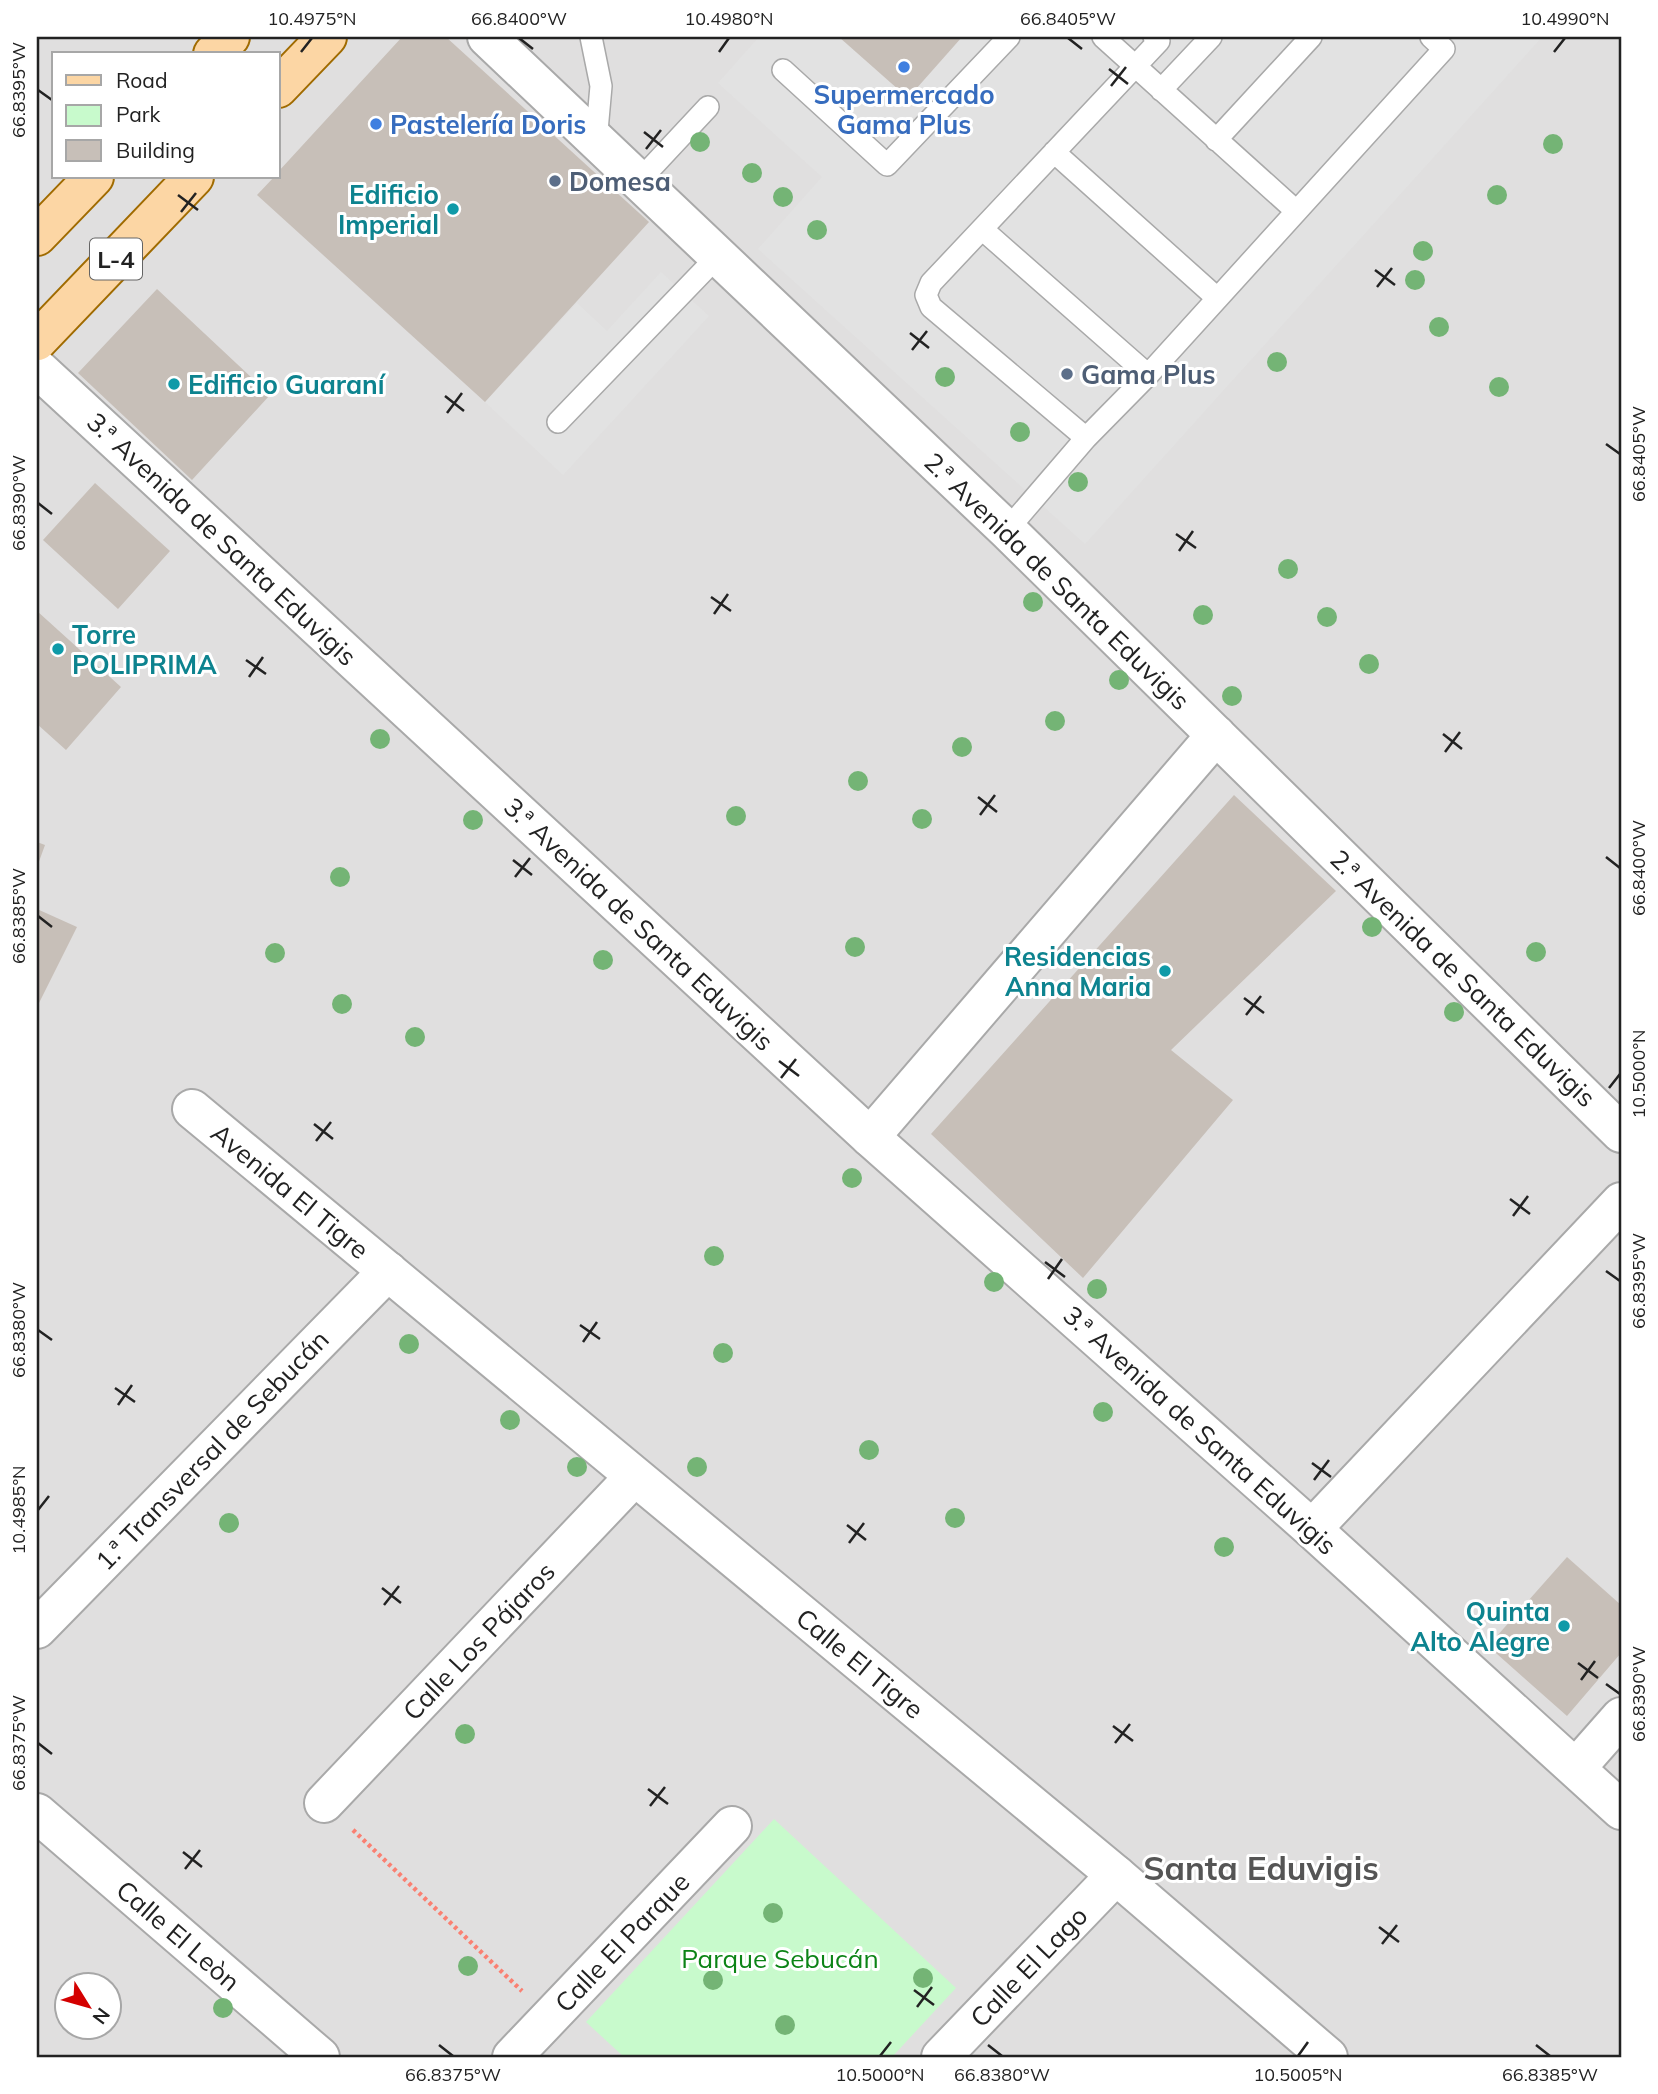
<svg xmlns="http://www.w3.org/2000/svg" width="1658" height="2094" viewBox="0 0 1658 2094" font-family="Mulish,sans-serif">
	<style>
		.residential { fill: #e0dfdf; fill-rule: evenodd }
		.park { fill: #c8facc }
		.parking { fill: #e2e2e2 }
		.building { fill: #c7bfb8 }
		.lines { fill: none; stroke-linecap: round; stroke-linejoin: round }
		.lane-casing { stroke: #a9a9a9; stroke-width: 24 }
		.street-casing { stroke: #a9a9a9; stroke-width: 42 }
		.primary-casing { stroke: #a06b00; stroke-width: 42 }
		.path { stroke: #fa8072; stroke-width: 4.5; stroke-dasharray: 3.5 3.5; stroke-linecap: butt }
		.lane { stroke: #fff; stroke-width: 21 }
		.street { stroke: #fff; stroke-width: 38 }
		.primary { stroke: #fcd6a4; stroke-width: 38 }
		.tree { fill: #74b475 }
		.ticks { fill: none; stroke: #222; stroke-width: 2.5 }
		.shop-dot { fill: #3f7fe0; stroke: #fff; stroke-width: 2.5 }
		.service-dot { fill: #5c6f8a; stroke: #fff; stroke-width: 2.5 }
		.culture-dot { fill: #0f9aa8; stroke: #fff; stroke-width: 2.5 }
		.labels { text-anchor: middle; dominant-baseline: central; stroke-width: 6; stroke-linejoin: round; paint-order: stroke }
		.shield { fill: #fff; stroke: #646464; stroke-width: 2 }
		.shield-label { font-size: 24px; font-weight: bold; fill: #222 }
		.shop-label { font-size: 26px; font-weight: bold; fill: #366cbe; stroke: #fff }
		.service-label { font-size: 26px; font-weight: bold; fill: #4e5e75; stroke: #fff; text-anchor: start }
		.culture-label { font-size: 26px; font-weight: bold; fill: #0d838f; stroke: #fff; text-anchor: end }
		.street-label { font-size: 26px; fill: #222; stroke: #fff }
		.park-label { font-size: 26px; fill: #0c8416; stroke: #fff }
		.district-label { font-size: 33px; font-weight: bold; fill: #555; stroke: #fff }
		.neatline { fill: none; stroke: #222; stroke-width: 2.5 }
		.ticks-label { font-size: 18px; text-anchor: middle; fill: #222 }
	</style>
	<rect width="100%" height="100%" fill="#f2efe9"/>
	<!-- residential -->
	<path class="residential" d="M37,37H1621V2057H37ZM54,54H278V177H54ZM66,1986H108V2028H66Z"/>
	<!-- park -->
	<path class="park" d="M774,1819L956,1988L892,2057H624L586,2022Z"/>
	<!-- parking -->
	<path class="parking" d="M759,37H839L908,98L962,37H1542L1085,544L758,249L822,177L718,83Z
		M661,272L709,316L563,475L485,402L577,303L607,331Z"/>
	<!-- building -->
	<path class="building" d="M402,37H446L649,222L485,402L257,195L274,177H278V172Z
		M839,37H962L908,98Z
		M157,289L270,395L192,480L78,373Z
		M95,483L170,551L118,609L43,540Z
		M37,611L121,687L66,750L37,724Z
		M1234,795L1336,891L1171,1050L1233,1100L1083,1278L931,1134Z
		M37,842L45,845L37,867Z
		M37,909L77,927L37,1007Z
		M1567,1557L1621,1605V1653L1567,1716L1488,1646Z"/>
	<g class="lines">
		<!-- lane casing -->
		<g class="lane-casing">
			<path id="lane" d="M591,37L601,86L596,142
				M1103,37L1295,210
				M783,70L887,165L1009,37
				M1161,90L1211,37
				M1216,140L1311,37
				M1054,152L1217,298
				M638,182L708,107
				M982,229L1148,375
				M558,422L717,257
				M1086,438L931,307L926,295L931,283L1159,41L1154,37
				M1007,530L1086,438L1148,375L1444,49L1431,37"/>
		</g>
		<!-- street casing -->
		<g class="street-casing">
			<g id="street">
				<path d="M487,37L1007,530L1621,1133"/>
				<path d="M37,368L870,1137L1312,1529L1621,1810"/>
				<path id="s1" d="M192,1109L1116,1875L1328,2057"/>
				<path d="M870,1137L1216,735"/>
				<path d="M1312,1529L1621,1202"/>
				<path d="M37,1629L388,1271"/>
				<path d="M1576,1768L1621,1717"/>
				<path id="s2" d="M324,1803L634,1477"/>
				<path id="s3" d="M37,1813L320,2057"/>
				<path id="s4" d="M512,2057L732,1826"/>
				<path id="s5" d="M941,2057L1116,1875"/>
			</g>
		</g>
		<!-- primary casing -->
		<g class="primary-casing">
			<path id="primary" d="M213,54L230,37
				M278,88L327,37
				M37,236L94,177
				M37,341L194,177"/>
		</g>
		<!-- path -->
		<path class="path" d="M353,1830L522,1991"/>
		<!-- lane -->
		<use href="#lane" class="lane"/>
		<!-- street -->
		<use href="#street" class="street"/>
		<!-- primary -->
		<use href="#primary" class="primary"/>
	</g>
	<!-- trees -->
	<g class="tree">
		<circle cx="700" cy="142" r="10"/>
		<circle cx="1553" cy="144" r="10"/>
		<circle cx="752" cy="173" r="10"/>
		<circle cx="1497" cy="195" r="10"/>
		<circle cx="783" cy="197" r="10"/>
		<circle cx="817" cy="230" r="10"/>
		<circle cx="1423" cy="251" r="10"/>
		<circle cx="1415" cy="280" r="10"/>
		<circle cx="1439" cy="327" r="10"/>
		<circle cx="1277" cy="362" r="10"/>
		<circle cx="945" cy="377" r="10"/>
		<circle cx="1499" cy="387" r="10"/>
		<circle cx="1020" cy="432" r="10"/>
		<circle cx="1078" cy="482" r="10"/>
		<circle cx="1288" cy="569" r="10"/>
		<circle cx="1033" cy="602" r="10"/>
		<circle cx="1203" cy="615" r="10"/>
		<circle cx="1327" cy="617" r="10"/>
		<circle cx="1369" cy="664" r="10"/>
		<circle cx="1119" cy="680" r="10"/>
		<circle cx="1232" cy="696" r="10"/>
		<circle cx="1055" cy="721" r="10"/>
		<circle cx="380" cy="739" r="10"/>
		<circle cx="962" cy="747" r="10"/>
		<circle cx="858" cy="781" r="10"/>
		<circle cx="736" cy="816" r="10"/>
		<circle cx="922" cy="819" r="10"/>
		<circle cx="473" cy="820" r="10"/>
		<circle cx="340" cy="877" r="10"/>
		<circle cx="1372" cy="927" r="10"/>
		<circle cx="855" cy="947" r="10"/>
		<circle cx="1536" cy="952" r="10"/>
		<circle cx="275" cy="953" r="10"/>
		<circle cx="603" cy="960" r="10"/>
		<circle cx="342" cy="1004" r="10"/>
		<circle cx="1454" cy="1012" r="10"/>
		<circle cx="415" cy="1037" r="10"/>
		<circle cx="852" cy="1178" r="10"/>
		<circle cx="714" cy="1256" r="10"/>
		<circle cx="994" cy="1282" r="10"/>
		<circle cx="1097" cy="1289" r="10"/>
		<circle cx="409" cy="1344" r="10"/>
		<circle cx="723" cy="1353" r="10"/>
		<circle cx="1103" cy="1412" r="10"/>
		<circle cx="510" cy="1420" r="10"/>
		<circle cx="869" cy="1450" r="10"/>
		<circle cx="577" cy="1467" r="10"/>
		<circle cx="697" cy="1467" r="10"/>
		<circle cx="955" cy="1518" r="10"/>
		<circle cx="229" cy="1523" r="10"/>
		<circle cx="1224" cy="1547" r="10"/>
		<circle cx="465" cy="1734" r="10"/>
		<circle cx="773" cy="1913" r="10"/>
		<circle cx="468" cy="1966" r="10"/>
		<circle cx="923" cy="1978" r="10"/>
		<circle cx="713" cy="1980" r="10"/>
		<circle cx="223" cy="2008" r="10"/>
		<circle cx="785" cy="2025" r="10"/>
	</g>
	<!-- ticks -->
	<path class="ticks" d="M519,38L533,49M1068,38L1082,49M301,52L312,38M719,52L729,38M1554,52L1565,38M1109,69L1128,84M1111,86L1126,67M38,90L52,100M644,132L663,147M646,149L661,130M178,195L198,210M181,212L196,193M1375,270L1395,285M1377,287L1392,268M910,333L929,348M912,350L927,331M445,396L464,411M447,413L462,393M1606,444L1620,454M38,503L52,514M1176,534L1196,548M1179,551L1193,531M711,597L731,611M714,614L728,594M246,660L266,674M249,677L263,657M1443,734L1462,749M1445,752L1460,732M978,797L997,812M980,815L995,795M1606,857L1620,868M513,860L532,875M515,877L530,858M38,916L52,927M1244,998L1264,1013M1246,1015L1261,996M779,1061L799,1076M781,1078L796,1059M1609,1088L1620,1074M314,1124L333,1139M316,1141L331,1122M1510,1199L1530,1214M1513,1216L1528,1196M1045,1262L1065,1277M1606,1271L1620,1281M1048,1279L1062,1259M580,1325L600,1339M38,1330L52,1340M583,1342L597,1322M115,1388L135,1402M118,1405L132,1385M1312,1463L1331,1477M1314,1480L1329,1460M38,1510L49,1496M847,1525L866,1540M849,1543L864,1523M382,1588L401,1603M384,1605L399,1586M1578,1663L1598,1678M1581,1680L1595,1661M1606,1684L1620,1694M1113,1726L1133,1741M38,1743L52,1754M1115,1743L1130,1724M648,1789L668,1804M650,1806L665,1787M183,1852L202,1867M185,1869L200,1850M1379,1927L1399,1942M1382,1944L1397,1925M914,1990L934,2005M917,2007L932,1987M439,2045L453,2056M988,2045L1002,2056M1536,2045L1550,2056M880,2056L891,2042M1298,2056L1308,2042"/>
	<!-- markers -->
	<g class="shop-dot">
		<circle cx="904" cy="67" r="7"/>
		<circle cx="376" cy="124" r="7"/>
	</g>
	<g class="service-dot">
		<circle cx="555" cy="181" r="7"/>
		<circle cx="1067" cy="374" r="7"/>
	</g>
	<g class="culture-dot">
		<circle cx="453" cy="209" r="7"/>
		<circle cx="174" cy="384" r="7"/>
		<circle cx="58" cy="649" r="7"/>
		<circle cx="1165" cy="971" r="7"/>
		<circle cx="1564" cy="1626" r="7"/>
	</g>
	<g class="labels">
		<!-- shield labels -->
		<rect class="shield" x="90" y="238.5" width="52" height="41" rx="5"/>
		<g class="shield-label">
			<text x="116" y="259">L-4</text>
		</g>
		<!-- shop labels -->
		<g class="shop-label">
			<text x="904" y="94">Supermercado<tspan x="904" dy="30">Gama Plus</tspan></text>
			<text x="390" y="124" text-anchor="start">Pastelería Doris</text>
		</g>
		<!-- service labels -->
		<g class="service-label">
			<text x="569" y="181">Domesa</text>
			<text x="1081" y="374">Gama Plus</text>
		</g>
		<!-- culture labels -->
		<g class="culture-label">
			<text x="439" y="194">Edificio<tspan x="439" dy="30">Imperial</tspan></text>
			<text x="188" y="384" text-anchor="start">Edificio Guaraní</text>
			<text x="72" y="634" text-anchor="start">Torre<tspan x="72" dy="30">POLIPRIMA</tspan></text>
			<text x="1151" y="956">Residencias<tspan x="1151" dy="30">Anna Maria</tspan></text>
			<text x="1550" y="1611">Quinta<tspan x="1550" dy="30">Alto Alegre</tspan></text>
		</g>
		<!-- street labels -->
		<g class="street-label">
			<text transform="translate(222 539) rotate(43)">3.ª Avenida de Santa Eduvigis</text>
			<text transform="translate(1057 581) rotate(44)">2.ª Avenida de Santa Eduvigis</text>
			<text transform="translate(639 924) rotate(43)">3.ª Avenida de Santa Eduvigis</text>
			<text transform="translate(1463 978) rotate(44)">2.ª Avenida de Santa Eduvigis</text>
			<text stroke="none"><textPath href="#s1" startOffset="128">Avenida El Tigre</textPath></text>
			<text transform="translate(1200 1430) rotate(42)">3.ª Avenida de Santa Eduvigis</text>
			<text transform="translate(212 1450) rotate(-46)">1.ª Transversal de Sebucán</text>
			<text stroke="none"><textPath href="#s2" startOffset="224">Calle Los Pájaros</textPath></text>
			<text stroke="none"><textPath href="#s1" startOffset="868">Calle El Tigre</textPath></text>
			<text stroke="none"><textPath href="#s3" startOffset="187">Calle El Leòn</textPath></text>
			<text stroke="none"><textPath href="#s4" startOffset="159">Calle El Parque</textPath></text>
			<text stroke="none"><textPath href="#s5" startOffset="126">Calle El Lago</textPath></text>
		</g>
		<!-- park labels -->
		<g class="park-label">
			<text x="780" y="1958">Parque Sebucán</text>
		</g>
		<!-- district labels -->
		<g class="district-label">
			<text x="1261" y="1867">Santa Eduvigis</text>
		</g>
	</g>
	<!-- border -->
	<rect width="1658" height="2094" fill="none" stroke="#ffffff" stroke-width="77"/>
	<!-- legend -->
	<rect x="52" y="52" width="228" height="126" fill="#ffffff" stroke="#a7a7a7" stroke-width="2"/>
	<rect x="66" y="75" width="35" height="10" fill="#fcd6a4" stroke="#a7a7a7" stroke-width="2"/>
	<text x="116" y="88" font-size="21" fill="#222222">Road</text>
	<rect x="66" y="105" width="35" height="21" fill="#c8facc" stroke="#a7a7a7" stroke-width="2"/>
	<text x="116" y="122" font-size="21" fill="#222222">Park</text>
	<rect x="66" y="140" width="35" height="21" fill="#c7bfb8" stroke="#a7a7a7" stroke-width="2"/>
	<text x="116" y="158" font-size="21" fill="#222222">Building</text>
	<!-- north arrow -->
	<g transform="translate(88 2006) rotate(127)"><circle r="33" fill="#ffffff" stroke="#a7a7a7" stroke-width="2"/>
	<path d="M0-5L12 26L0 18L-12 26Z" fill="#d40000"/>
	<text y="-10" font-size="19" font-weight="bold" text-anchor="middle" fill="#222222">N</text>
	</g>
	<rect x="38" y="38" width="1582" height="2018" class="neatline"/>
	<g class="ticks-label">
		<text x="312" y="25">10.4975°N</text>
		<text x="519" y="25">66.8400°W</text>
		<text x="729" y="25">10.4980°N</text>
		<text x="1068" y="25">66.8405°W</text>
		<text x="1565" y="25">10.4990°N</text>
		<text transform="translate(19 90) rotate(-90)" y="6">66.8395°W</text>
		<text transform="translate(1639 454) rotate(-90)" y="6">66.8405°W</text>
		<text transform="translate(19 503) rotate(-90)" y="6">66.8390°W</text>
		<text transform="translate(1639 868) rotate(-90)" y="6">66.8400°W</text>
		<text transform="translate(19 916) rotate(-90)" y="6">66.8385°W</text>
		<text transform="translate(1639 1074) rotate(-90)" y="6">10.5000°N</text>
		<text transform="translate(1639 1281) rotate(-90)" y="6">66.8395°W</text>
		<text transform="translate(19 1330) rotate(-90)" y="6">66.8380°W</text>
		<text transform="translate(19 1510) rotate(-90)" y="6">10.4985°N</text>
		<text transform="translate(1639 1694) rotate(-90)" y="6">66.8390°W</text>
		<text transform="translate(19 1743) rotate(-90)" y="6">66.8375°W</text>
		<text x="453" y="2081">66.8375°W</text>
		<text x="880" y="2081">10.5000°N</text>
		<text x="1002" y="2081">66.8380°W</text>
		<text x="1298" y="2081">10.5005°N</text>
		<text x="1550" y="2081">66.8385°W</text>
	</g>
</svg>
